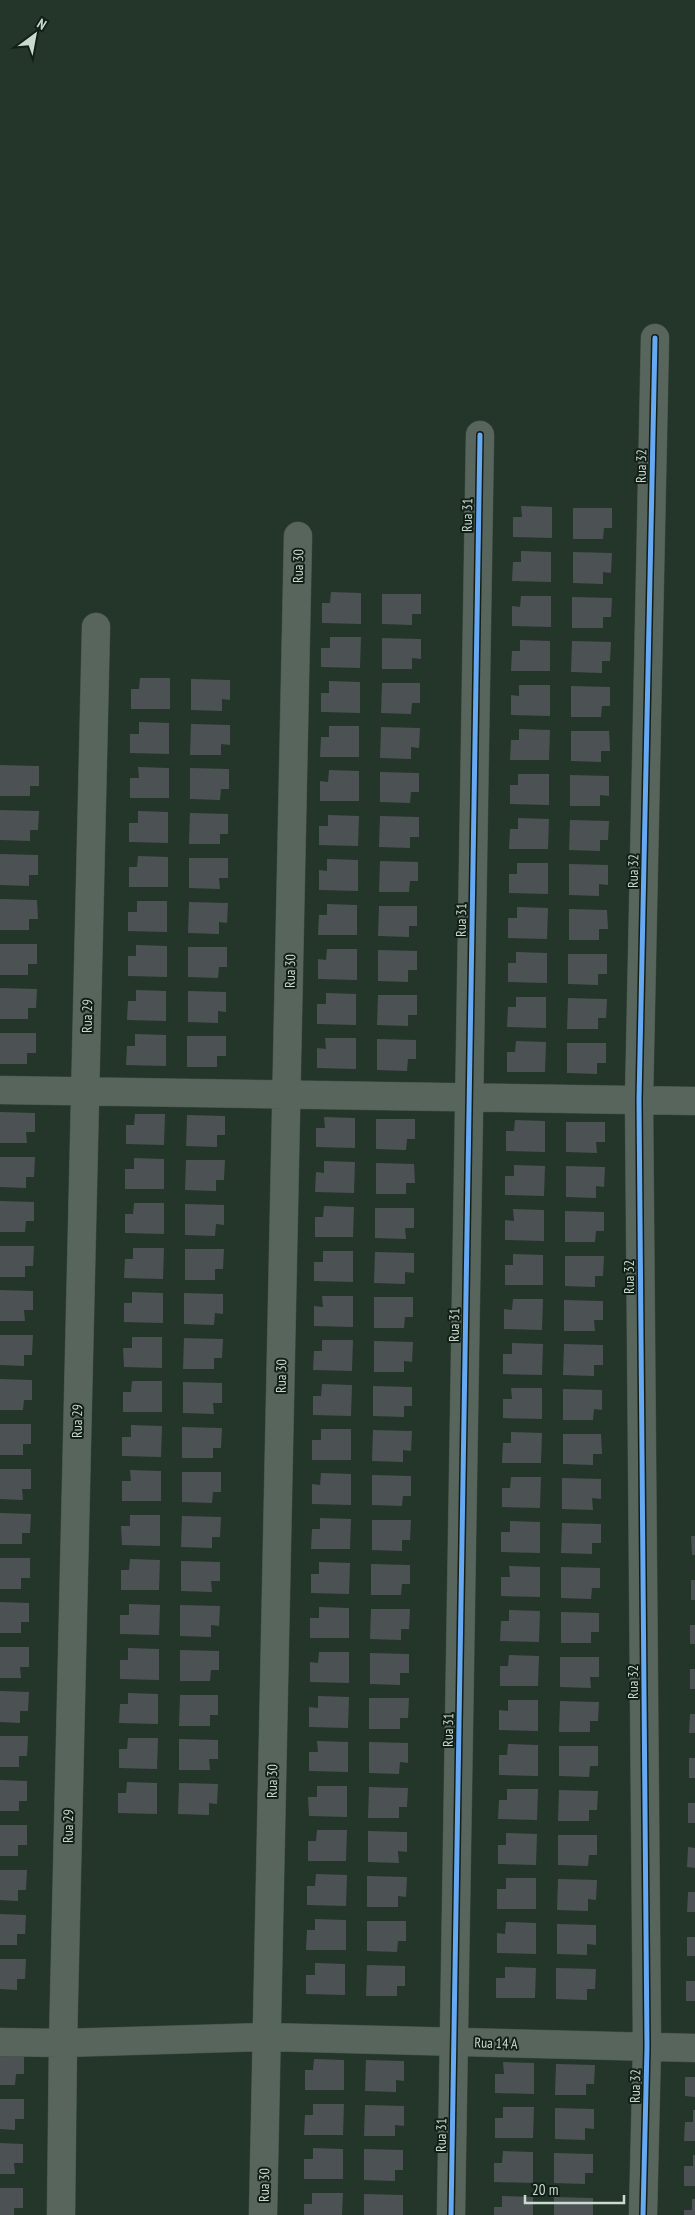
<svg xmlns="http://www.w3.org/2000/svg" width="695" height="2215" viewBox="0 0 695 2215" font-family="'PT Sans Narrow',sans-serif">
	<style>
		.building { fill: #4c5254 }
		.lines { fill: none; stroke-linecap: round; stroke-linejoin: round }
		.minor-casing { stroke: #425147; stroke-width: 29 }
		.minor { stroke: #58655c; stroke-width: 28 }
		.cycleway-casing { stroke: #121f17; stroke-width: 8 }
		.cycleway { stroke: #66a8f1; stroke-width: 5 }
		.labels { text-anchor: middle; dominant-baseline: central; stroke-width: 4; stroke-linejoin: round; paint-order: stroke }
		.street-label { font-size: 14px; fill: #c9dace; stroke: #121f17 }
	</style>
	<rect width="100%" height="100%" fill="#24352a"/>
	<!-- building -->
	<path class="building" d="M521,506L552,507V538L513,537V517H522Z
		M573,508H612V528H604L603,539H573Z
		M521,551L551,552V582L512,581L513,562H521Z
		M573,552L612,553L611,573L603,572V584L573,583Z
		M331,592L361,593V624L322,623V603H330Z
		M382,594H421V614H412V625L382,624Z
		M521,596H551V627L512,626V606L520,607Z
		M572,597L612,598L611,617H603V628H572Z
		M330,637H361L360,668L321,667V648H330Z
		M382,638L421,639V659L412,658V669H382Z
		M520,640L550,641V671H511L512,651H520Z
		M572,641L611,642L610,661H602V673L571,672Z
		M140,678H170V709H131V689H139Z
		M191,679L230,680V700L222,699V711L191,710Z
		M329,681L360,682V713L321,712V693H329Z
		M382,683H420V703H412L411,714L381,713Z
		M519,685H550V716L511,715V695L519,696Z
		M571,686L610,687V706H602L601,717H571Z
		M139,722L169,723V754L130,753V734H139Z
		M191,724L230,725V745L221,744V755H190Z
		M329,726H359V757H320L321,737H329Z
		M381,727L420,728L419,748L411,747V759L380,758Z
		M519,729L550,730L549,760H510L511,740H519Z
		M571,731H609L610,751H601V762L571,761Z
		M0,765L39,766V786H30V796H0Z
		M138,767L169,768V798H130V778H139Z
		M190,768L229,769V789H221L220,800L190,799Z
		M329,770L359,771V801H320V781L328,782Z
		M380,772L419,773V792H411L410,803L380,802Z
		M518,774H549V805L510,804V785H518Z
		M570,775L609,776V796L600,795V806H570Z
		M0,810L39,811L38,830H30V841L0,840Z
		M138,811L168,812V843L129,842V823H138Z
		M190,813L228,814V834H220V844H189Z
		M328,815L359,816L358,846L319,845V826H328Z
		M380,816L419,817V837H410V848L379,847Z
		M518,818L549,819L548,849H509L510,829H518Z
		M570,820L609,821L608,840H600V851L569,850Z
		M0,854L38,855V875H29V886L0,885Z
		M138,856L168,857V887H129V867H137Z
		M189,858H228V878H219L220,889L189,888Z
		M327,859L358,860V891L319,890V870L327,871Z
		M380,861L418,862V881H410L409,892H379Z
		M517,863H548V894L509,893V874H517Z
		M569,864L608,865V885L599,884V896L569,895Z
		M0,899L37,900L38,919H29V930H0Z
		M137,901H167V932L128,931V912H137Z
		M189,902L228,903L227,923L219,922V934L188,933Z
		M327,904L357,905V935H318L319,915H327Z
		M379,906H417V926H409V937L378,936Z
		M517,907L548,908L547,939L508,938V918H517Z
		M569,909L607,910L608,929H599V940H569Z
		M0,944H37V964H28V975H0Z
		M136,945L167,946V977L128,976V956H136Z
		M188,947H227V967H219L218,978L188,977Z
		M327,949H357V980L318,979V959L326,960Z
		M378,950L417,951V970H408V982L378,981Z
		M516,952L547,953V983L508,982V963H516Z
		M568,954H607V974H598V985L568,984Z
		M0,988L37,989L36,1008H28V1019H0Z
		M136,990L166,991V1021L127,1020L128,1001H136Z
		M188,991L226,992V1012L218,1011V1023L188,1022Z
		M326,993L356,994V1025L317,1024V1004H326Z
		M378,995H417V1015H408V1026L377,1025Z
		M516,997H546V1028L507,1027L508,1007H516Z
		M568,998L607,999L606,1018H598V1029H567Z
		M0,1033H36V1053H27V1064H0Z
		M135,1034L166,1035V1066L126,1065L127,1046H135Z
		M187,1036H226V1056H217V1067H187Z
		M325,1038H356V1069L317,1068V1048L326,1049Z
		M377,1039L416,1040V1059H408L407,1071L377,1070Z
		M516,1041L546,1042L545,1072H507V1052H515Z
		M567,1043H606V1063H597V1074L567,1073Z
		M0,1112L35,1113V1132H26L27,1143H0Z
		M135,1114H165L164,1145L126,1144V1125H134Z
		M187,1115L225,1116V1135H217V1147L186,1146Z
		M324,1117L355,1118V1148L316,1147V1128H325Z
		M376,1119H415V1139H407L406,1150L376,1149Z
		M515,1120L545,1121V1152L506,1151V1131H514Z
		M566,1122H605V1142H596L597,1153L566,1152Z
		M0,1157H35L34,1177H26V1188L0,1187Z
		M134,1158L164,1159V1189H125V1169H134Z
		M186,1160H225L224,1180H216V1191L185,1190Z
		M324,1161L355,1162L354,1193L315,1192L316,1172L324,1173Z
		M376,1163L414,1164L415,1183H406V1194H376Z
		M514,1165L545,1166L544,1196L505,1195V1176H514Z
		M566,1166L605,1167L604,1187L596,1186V1198L566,1197Z
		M0,1201L34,1202V1221H26L25,1232H0Z
		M134,1203H164V1234L125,1233V1214H133Z
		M185,1204L224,1205V1225L216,1224L215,1236L185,1235Z
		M324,1206L354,1207L353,1237H315V1217H323Z
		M375,1208H414V1228H405L406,1239L375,1238Z
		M513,1209L544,1210V1241L505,1240V1220L514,1221Z
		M565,1211L604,1212V1231H596L595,1242H565Z
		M0,1246H34L33,1266H25V1277H0Z
		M133,1248H164L163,1279L124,1278L125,1259H133Z
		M185,1249H224L223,1269H215V1280H185Z
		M323,1251H353V1282L314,1281V1262H323Z
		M375,1252L414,1253V1273L405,1272V1284L374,1283Z
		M513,1254L543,1255V1285H505V1265H513Z
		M565,1256H604L603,1276H595V1287L565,1286Z
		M0,1290L33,1291V1310H24L25,1321H0Z
		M132,1292L163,1293V1323L124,1322V1303H132Z
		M184,1293L223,1294V1314L215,1313L214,1325L184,1324Z
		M322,1296H353V1327L314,1326V1306L323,1307Z
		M374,1297H413V1317H405L404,1328H374Z
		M513,1299H543L542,1330L504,1329V1309L512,1310Z
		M564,1300L603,1301V1320H594L595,1331H564Z
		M0,1335H33L32,1355H24V1366L0,1365Z
		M132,1337H162V1368L124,1367L123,1348H132Z
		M184,1338L223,1339L222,1358H214V1369H183Z
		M322,1340H353L352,1371L313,1370L314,1351H322Z
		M374,1341L413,1342L412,1362L404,1361V1372H374Z
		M512,1343L543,1344L542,1375L503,1374V1354H512Z
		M564,1344L603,1345V1365H594V1376L563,1375Z
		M0,1379L32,1380V1400H24L23,1410H0Z
		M132,1381H162V1412H123V1392H131Z
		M183,1382L222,1383V1403H213L214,1414L183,1413Z
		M322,1384L352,1385L351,1416L313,1415V1396H321Z
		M373,1386L412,1387V1406H404V1417L373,1416Z
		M511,1388H542V1419L503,1418V1399H512Z
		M563,1389L602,1390V1410L594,1409L593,1420H563Z
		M0,1424H31V1444H23V1455H0Z
		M131,1425L162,1426L161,1457L122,1456V1437H131Z
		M182,1427L222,1428L221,1448H213V1458H182Z
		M321,1429H351V1460H312V1440H321Z
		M373,1430L412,1431L411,1451L403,1450V1462L372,1461Z
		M511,1432L542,1433L541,1463H502L503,1443H511Z
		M563,1434H601L602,1454H593V1465L563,1464Z
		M0,1469H31V1489H22L23,1500L0,1499Z
		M130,1470L161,1471V1501H122V1481H131Z
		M182,1472H221V1492H213L212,1503L182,1502Z
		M321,1473L351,1474V1505L312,1504V1484L320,1485Z
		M372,1475L411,1476V1496H403L402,1506L372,1505Z
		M511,1477H541L540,1508L502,1507V1488H510Z
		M562,1478L601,1479V1499L592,1498L593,1510L562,1509Z
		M0,1513L31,1514L30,1533H22V1544H0Z
		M130,1515H160V1546L122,1545L121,1526H130Z
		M182,1516L221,1517L220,1537H212V1548L181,1547Z
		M320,1518L351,1519L350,1549H311L312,1529H320Z
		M372,1520H411L410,1540H402V1551L372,1550Z
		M510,1521L540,1522V1553L501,1552V1532H510Z
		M562,1523L601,1524V1543H592V1554L561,1553Z
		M691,1536H695V1555H692Z
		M0,1558H30V1578H21V1589H0Z
		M130,1559L160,1560L159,1590H121V1570H129Z
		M181,1561L220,1562V1581H211L212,1592L181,1591Z
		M319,1562L350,1563L349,1594L311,1593V1574H319Z
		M371,1564L410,1565V1584H402L401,1595H371Z
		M509,1566L540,1567V1597L501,1596V1577H510Z
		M561,1567L600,1568V1588H592L591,1599L561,1598Z
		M691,1580H695V1600H691Z
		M0,1602L29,1603V1622H21V1633H0Z
		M129,1604L160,1605L159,1635L120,1634V1615H129Z
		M180,1605L220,1606L219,1626L211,1625V1637L180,1636Z
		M319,1607L349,1608V1638H310V1618H319Z
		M371,1609H410L409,1629H401V1640L370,1639Z
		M509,1610L540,1611L539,1642L500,1641L501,1621H509Z
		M561,1612L599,1613V1632H591V1643H561Z
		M690,1625H695V1644H690Z
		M0,1647H29V1667H20L21,1678H0Z
		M128,1648L159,1649V1680L120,1679V1660H128Z
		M180,1650L219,1651V1670H211L210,1681H180Z
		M319,1652H349V1683L310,1682V1662L318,1663Z
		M370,1653L409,1654V1673H400V1685L370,1684Z
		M509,1655L539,1656L538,1686H500V1666H508Z
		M560,1657H599V1677H590L591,1688L560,1687Z
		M690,1669H695V1689H690Z
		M0,1691L29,1692L28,1711H20V1723L0,1722Z
		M128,1693L158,1694V1724L119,1723L120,1704H128Z
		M180,1695H218V1715H210V1726H179Z
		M318,1696L349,1697L348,1728L309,1727V1707L318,1708Z
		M369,1698H409L408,1718H400V1729H369Z
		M508,1700H538V1731L499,1730V1710L508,1711Z
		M560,1701L599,1702L598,1721H590V1732H559Z
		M690,1714H695V1733H689Z
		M0,1736H28L27,1756H19V1767H0Z
		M128,1738H158L157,1769L119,1768V1749H127Z
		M179,1739L218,1740V1759H209L210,1770H179Z
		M317,1741L348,1742V1772L309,1771V1752H318Z
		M369,1742L408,1743V1763L400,1762L399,1774L369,1773Z
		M508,1744L538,1745V1776L499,1775V1755H507Z
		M559,1746H598V1766H590L589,1777L559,1776Z
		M689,1758H695V1778H689Z
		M0,1780L27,1781V1801H19V1811H0Z
		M127,1782L157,1783V1814L118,1813V1793H126Z
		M179,1783L218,1784L217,1804L209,1803V1815L178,1814Z
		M317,1786H347V1817L309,1816L308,1797H317Z
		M369,1787L408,1788L407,1807H399V1818H368Z
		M507,1789H538L537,1820L498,1819L499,1800H507Z
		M559,1790L598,1791L597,1810H589V1821H558Z
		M688,1803H695V1823H688Z
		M0,1825H27V1845H18V1856H0Z
		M317,1830H347L346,1861H308V1841H316Z
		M368,1831L407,1832V1852L398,1851L399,1863L368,1862Z
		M506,1833L537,1834L536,1865L498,1864V1845H506Z
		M558,1835H597V1855H589L588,1866L558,1865Z
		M688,1847L695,1848V1868L687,1867Z
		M0,1870H27L26,1890H18V1901L0,1900Z
		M316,1874L347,1875L346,1906L307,1905V1886H315Z
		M367,1876L407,1877L406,1897L398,1896V1907H367Z
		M506,1878H536V1909H497V1889H506Z
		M558,1879L597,1880L596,1900L588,1899V1911L557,1910Z
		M688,1892H695V1912H687Z
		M0,1914L26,1915L25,1934H17V1945H0Z
		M315,1919L346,1920V1950H306L307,1930H315Z
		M367,1921H406V1941H398L397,1952L367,1951Z
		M506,1922L536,1923V1954L497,1953V1933L505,1934Z
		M557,1924L596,1925V1945L587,1944V1955L557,1954Z
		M687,1937H695V1956H687Z
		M0,1959H26L25,1979H17V1990L0,1989Z
		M315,1963L345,1964V1995L306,1994V1975H315Z
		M367,1965L405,1966V1986H397V1996H366Z
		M505,1967L536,1968L535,1998H496V1978H505Z
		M556,1968L596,1969L595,1989H587V2000L556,1999Z
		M686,1981H695V2001H686Z
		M0,2054H24V2074H16L15,2085H0Z
		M314,2059L344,2060V2090H305V2070H313Z
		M366,2060L404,2061V2081L396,2080V2092L365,2091Z
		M503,2062L534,2063V2094L495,2093V2074H504Z
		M556,2064L595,2065L594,2084H586V2095H555Z
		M685,2077H695V2097L685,2096Z
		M0,2099H24V2119H15V2130L0,2129Z
		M313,2104H344L343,2135H304L305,2115H313Z
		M365,2105L404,2106V2126L395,2125V2136H364Z
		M503,2107H534L533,2138H495V2118H503Z
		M555,2108L594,2109V2129L585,2128V2140L555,2139Z
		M693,2110H695V2141H684L685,2122H693Z
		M0,2143L23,2144V2163H14L15,2174H0Z
		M313,2148L343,2149V2179H304V2159H313Z
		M364,2149L403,2150V2170H395V2181L364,2180Z
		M503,2151L533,2152V2183L494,2182V2163H502Z
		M554,2153L593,2154V2173H585V2184L554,2183Z
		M693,2155H695V2186H684V2166H693Z
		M0,2188H23V2208H14V2215H0Z
		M312,2193H343L342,2215H304V2204H312Z
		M364,2194L403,2195V2215H364Z
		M502,2196L533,2197V2215H494V2207H502Z
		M554,2197L593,2198V2215H554Z
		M692,2199H695V2215H684V2210H692Z"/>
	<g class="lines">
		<!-- minor casing -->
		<g class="minor-casing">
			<path id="minor" d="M0,1090L695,1101
				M0,2042L63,2043L267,2037L695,2048
				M61,2215L63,2043L96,627
				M263,2215L298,536
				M451,2215L480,435
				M643,2215L647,2047L639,1100L655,338"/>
		</g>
		<!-- minor -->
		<use href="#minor" class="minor"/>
		<!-- cycleway casing -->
		<g class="cycleway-casing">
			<path id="cycleway" d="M451,2215L480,435
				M643,2215L647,2047L639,1100L655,338"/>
		</g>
		<!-- cycleway -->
		<use href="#cycleway" class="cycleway"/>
	</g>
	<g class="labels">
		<!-- street labels -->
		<g class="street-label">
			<text transform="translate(641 466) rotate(-89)">Rua 32</text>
			<text transform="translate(467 515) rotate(-89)">Rua 31</text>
			<text transform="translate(298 566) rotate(-89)">Rua 30</text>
			<text transform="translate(633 871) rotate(-89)">Rua 32</text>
			<text transform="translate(461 920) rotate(-89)">Rua 31</text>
			<text transform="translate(290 971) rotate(-89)">Rua 30</text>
			<text transform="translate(87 1016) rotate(-89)">Rua 29</text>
			<text transform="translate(629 1277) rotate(-90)">Rua 32</text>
			<text transform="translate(454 1325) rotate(-89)">Rua 31</text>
			<text transform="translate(281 1376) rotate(-89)">Rua 30</text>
			<text transform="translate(77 1421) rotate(-89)">Rua 29</text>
			<text transform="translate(633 1682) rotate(-90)">Rua 32</text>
			<text transform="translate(448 1730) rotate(-89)">Rua 31</text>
			<text transform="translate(272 1781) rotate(-89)">Rua 30</text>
			<text transform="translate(68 1826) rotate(-89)">Rua 29</text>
			<text transform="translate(496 2043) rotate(2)">Rua 14 A</text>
			<text transform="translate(635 2086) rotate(-89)">Rua 32</text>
			<text transform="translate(441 2135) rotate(-89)">Rua 31</text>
			<text transform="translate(264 2185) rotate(-89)">Rua 30</text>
		</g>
	</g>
	<!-- north arrow -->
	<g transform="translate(35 35) rotate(32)" stroke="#121f17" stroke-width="4" paint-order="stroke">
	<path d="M0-4L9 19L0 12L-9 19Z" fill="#c9dace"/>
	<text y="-8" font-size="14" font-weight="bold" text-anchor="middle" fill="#c9dace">N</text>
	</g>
	<!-- scale -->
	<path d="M525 2195v8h99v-8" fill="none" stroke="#c9dace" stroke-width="2.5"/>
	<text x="532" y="2195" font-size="15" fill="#c9dace" stroke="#121f17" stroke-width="4" paint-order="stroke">20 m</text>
</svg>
